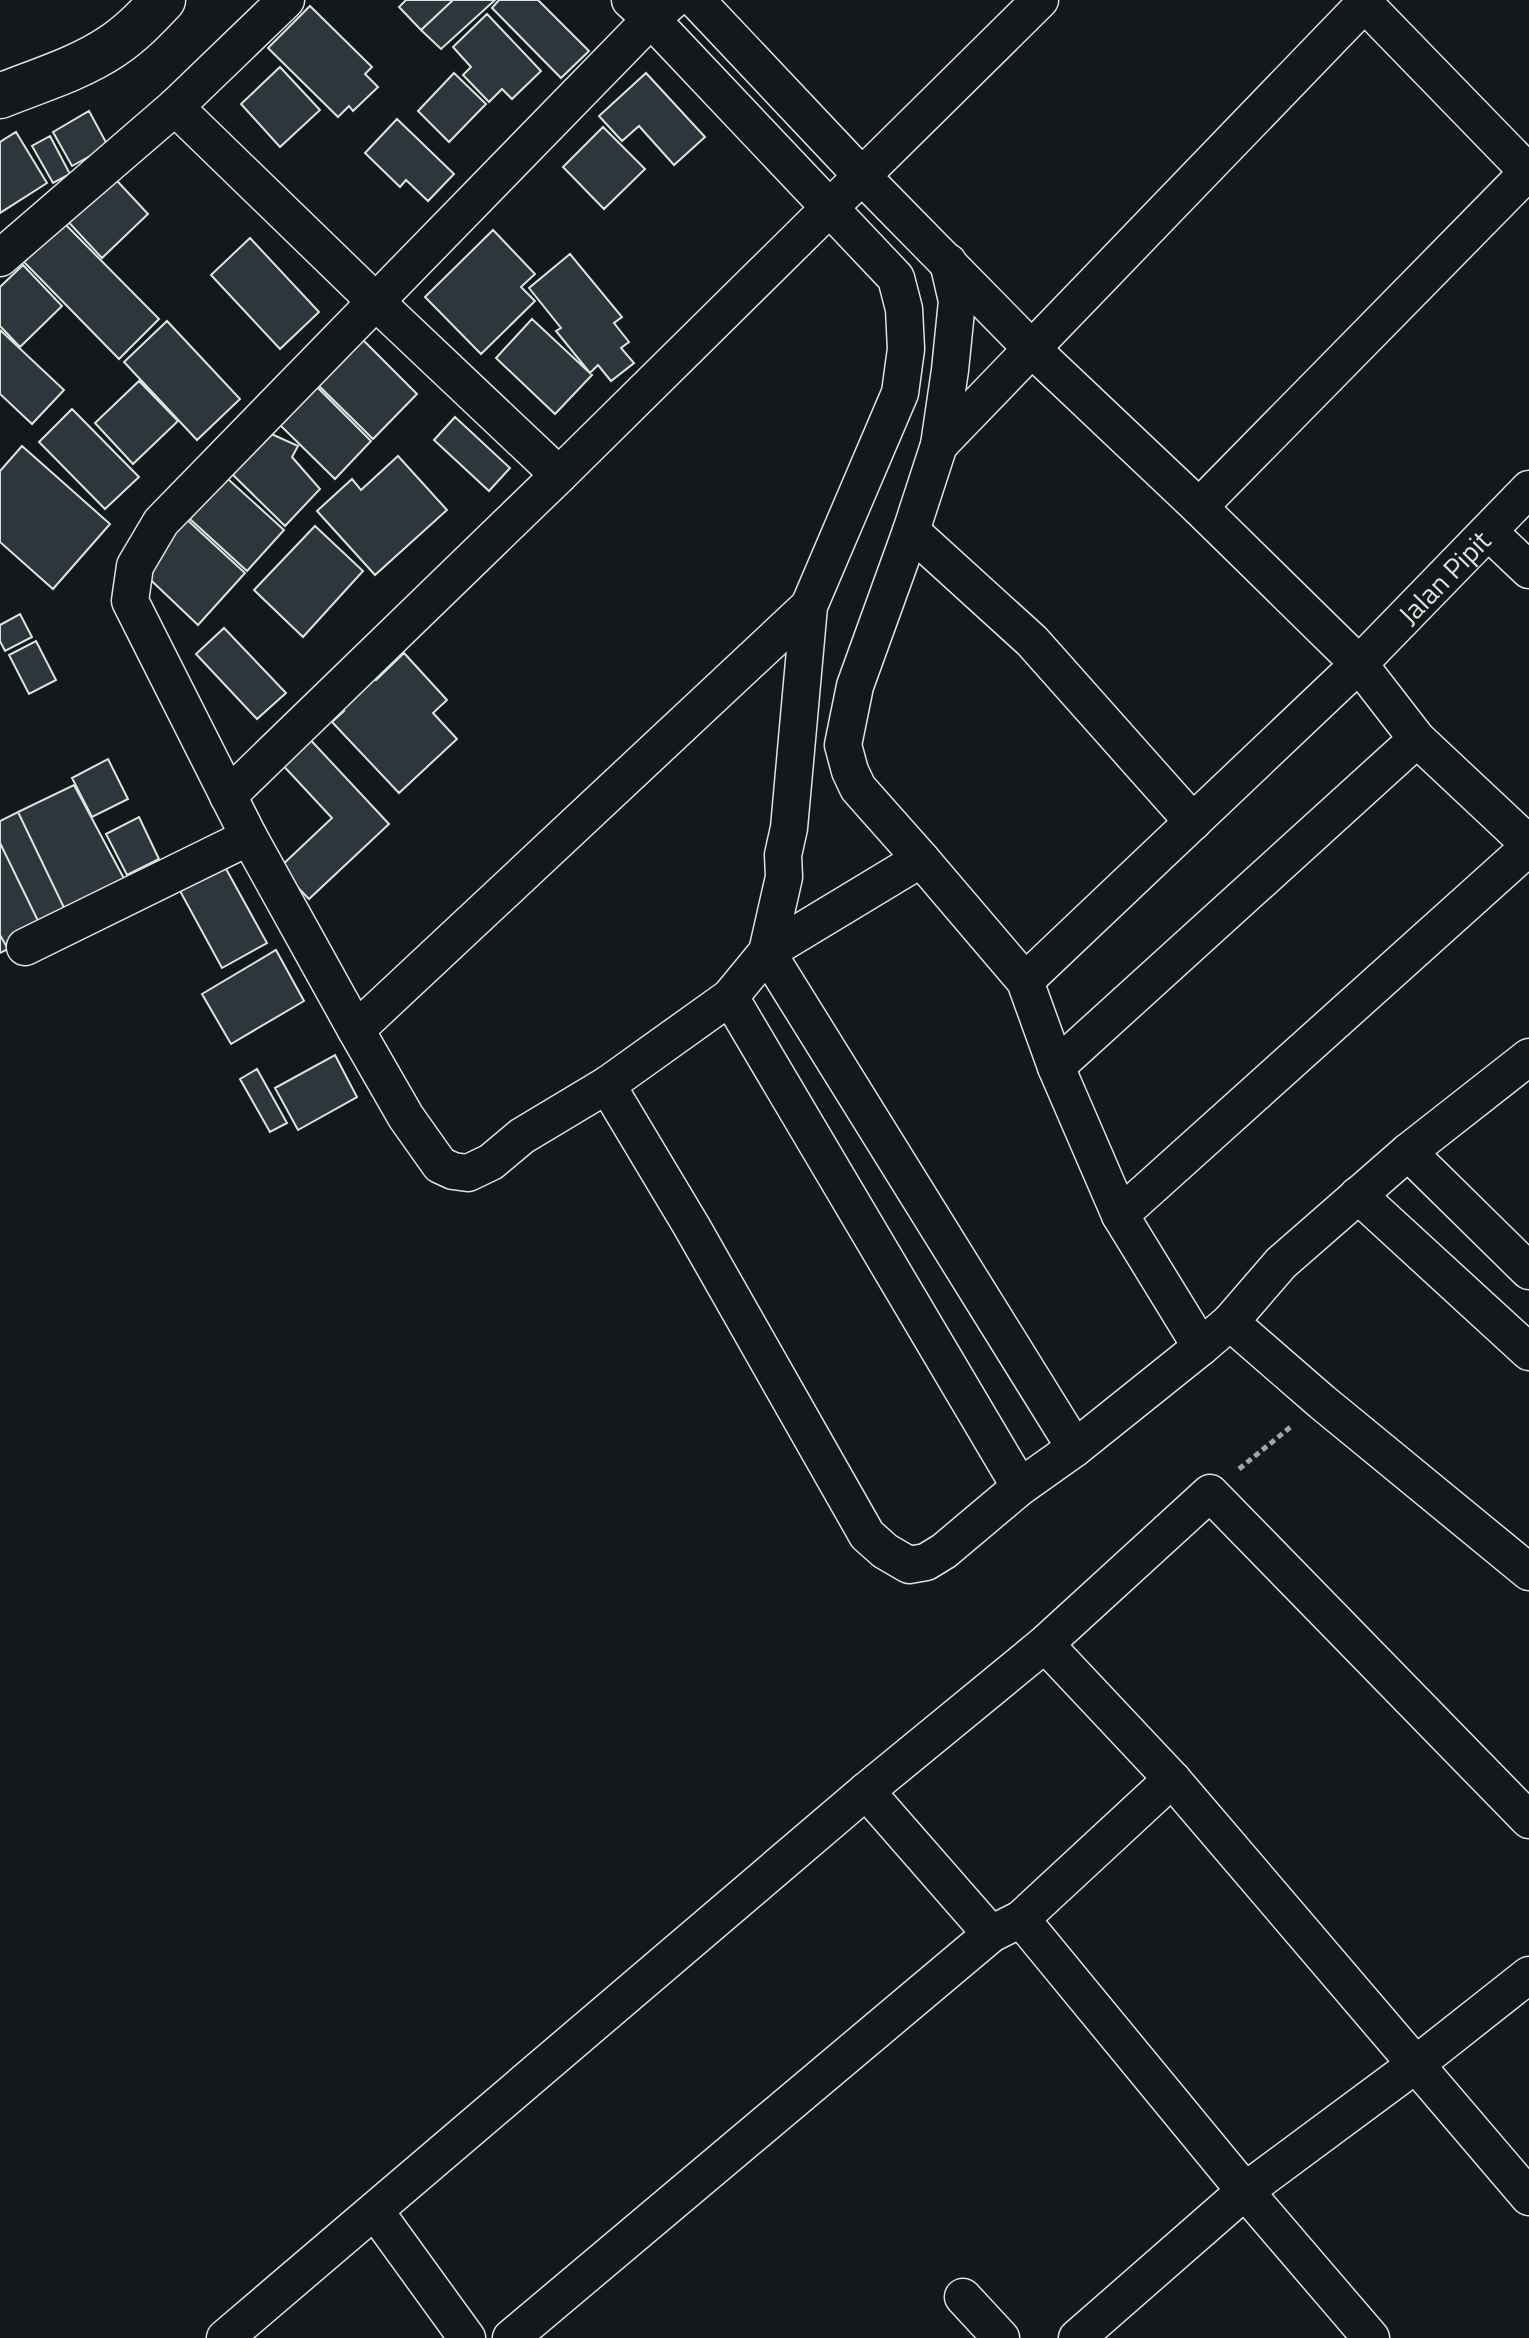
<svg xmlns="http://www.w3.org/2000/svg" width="1529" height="2338" viewBox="0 0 1529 2338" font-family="'Titillium Web',sans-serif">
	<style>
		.building { fill: #2c363c; stroke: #d8e6dc; stroke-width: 2 }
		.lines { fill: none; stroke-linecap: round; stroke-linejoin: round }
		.street-casing { stroke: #d8e6dc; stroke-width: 39 }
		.highway-casing { stroke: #d8e6dc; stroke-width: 47 }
		.path { stroke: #9da8a2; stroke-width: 5; stroke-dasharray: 6 4; stroke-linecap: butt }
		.street { stroke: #14181c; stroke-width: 36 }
		.highway { stroke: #14181c; stroke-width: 44 }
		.labels { text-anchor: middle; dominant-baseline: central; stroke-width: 6; stroke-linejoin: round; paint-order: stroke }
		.street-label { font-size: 28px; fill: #d8e6dc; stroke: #14181c }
	</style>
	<rect width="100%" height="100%" fill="#14181c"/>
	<!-- building -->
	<path class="building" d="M406,0H453L421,30L399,7Z
		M453,0H495L441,49L421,30Z
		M499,0H538L589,51L561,78L492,8Z
		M310,6L372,67L365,74L378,87L353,111L349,106L338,117L268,48Z
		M487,14L541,71L512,99L502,89L489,102L463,75L471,67L453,47Z
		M280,67L320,110L280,147L241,104Z
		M454,73L486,104L449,142L418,111Z
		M646,73L705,137L674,165L639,126L622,141L599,116Z
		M89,111L108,146L72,166L53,132Z
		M397,119L454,174L428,201L406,180L400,187L365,153Z
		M603,127L645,169L604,209L563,167Z
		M16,132L47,183L0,213V142Z
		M50,136L70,174L53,183L32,146Z
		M106,169L148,214L102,258L60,213Z
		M64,223L159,319L119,359L24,262Z
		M493,230L535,274L521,287L535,301L481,354L425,297Z
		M250,238L319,312L280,349L211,275Z
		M570,254L622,317L614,323L629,342L621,348L634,363L611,381L598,365L590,373L556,331L561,328L529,288Z
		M23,265L62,306L20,347L0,326V287Z
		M532,319L592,375L555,414L496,358Z
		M167,321L240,399L197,440L124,362Z
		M0,330L64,390L32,424L0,394Z
		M362,339L417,394L373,439L317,384Z
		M139,381L178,421L133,464L95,423Z
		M315,385L371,441L335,479L279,424Z
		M72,409L139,477L105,509L39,442Z
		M455,417L510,468L489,491L434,440Z
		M267,432L298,446L292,457L320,489L285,526L228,470Z
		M22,446L110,524L53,589L0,542V471Z
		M398,456L447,510L375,575L317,511L352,479L361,490Z
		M217,469L284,530L247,571L180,510Z
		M183,516L245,573L198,625L136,566Z
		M315,526L363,571L303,637L254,590Z
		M20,614L32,637L5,651L0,641V625Z
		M224,628L286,693L257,719L196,654Z
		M36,641L56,680L29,694L9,655Z
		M404,653L447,700L433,713L457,739L399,793L332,722L344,711L336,704L369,673L376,680Z
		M305,734L389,824L309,899L279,868L332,818L278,760Z
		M108,759L128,799L92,817L72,778Z
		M74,785L128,886L68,916L18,812Z
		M18,812L68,916L42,929L0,843V821Z
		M139,817L159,859L127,875L106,834Z
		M0,843L42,929L8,949L0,935Z
		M225,867L267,943L222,968L180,891Z
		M0,935L8,949L0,953Z
		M276,950L304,1001L231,1044L202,994Z
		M335,1055L357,1097L298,1130L275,1088Z
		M257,1069L287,1123L270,1132L240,1079Z"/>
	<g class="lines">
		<!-- street casing -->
		<g class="street-casing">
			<g id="street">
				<path d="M630,0L651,19L896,278L904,309L906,349L900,393L809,606L789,828L783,855L784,877L767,952L1075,1448"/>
				<path d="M673,0L651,19L161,522L135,566L130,601L249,837L356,1030L406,1117L440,1165L453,1171L468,1173L491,1162L522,1136L607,1085L730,997L767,952L921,859"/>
				<path d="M696,0L862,176L1031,348L1199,507L1359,664L1417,739L1529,844"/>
				<path d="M1361,0L1529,173"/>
				<path d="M175,107L375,301L559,475"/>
				<path d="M0,258L175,107L286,0"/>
				<path d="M948,262L957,301L950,370L939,445L911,531L855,686L843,745L850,771L858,788L921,859L1025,981L1056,1067L1120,1215L1201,1347"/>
				<path d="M939,445L1364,4"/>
				<path d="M1199,507L1528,172"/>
				<path d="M911,531L1032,641L1193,822"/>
				<path d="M1489,532L1529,570"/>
				<path d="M228,796L559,475L1040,0"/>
				<path d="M25,947L249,837"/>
				<path id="s1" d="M1025,981L1359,664L1529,489"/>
				<path d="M730,997L1020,1487"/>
				<path d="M356,1030L809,606"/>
				<path d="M1056,1067L1417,739"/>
				<path d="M607,1085L692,1227L867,1535L885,1551L909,1565L926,1562L944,1551L1020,1487L1075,1448L1201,1347L1230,1322L1281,1263L1408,1152L1529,1057"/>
				<path d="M1408,1152L1529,1271"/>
				<path d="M1358,1195L1529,1352"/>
				<path d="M1120,1215L1529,847"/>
				<path d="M1230,1322L1322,1402L1529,1572"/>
				<path d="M1045,1644L1172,1779L1529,2197"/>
				<path d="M866,1791L991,1934"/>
				<path d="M1021,1919L1245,2191L1371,2338"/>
				<path d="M375,2211L467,2338"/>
				<path d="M963,2297L1001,2338"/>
				<path d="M225,2338L866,1791L1045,1644L1210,1493L1529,1820"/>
				<path d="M511,2338L991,1934L1021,1919L1172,1779"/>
				<path d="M1077,2338L1245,2191L1415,2065L1529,1975"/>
			</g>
		</g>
		<!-- highway casing -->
		<g class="highway-casing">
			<path id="highway" d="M0,96C37,81 78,69 111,47C131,34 147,17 163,0"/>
		</g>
		<!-- path -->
		<path class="path" d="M1239,1469L1293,1425"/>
		<!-- street -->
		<use href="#street" class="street"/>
		<!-- highway -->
		<use href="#highway" class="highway"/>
	</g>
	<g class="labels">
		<!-- street labels -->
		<g class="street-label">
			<text stroke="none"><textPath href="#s1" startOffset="582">Jalan Pipit</textPath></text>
		</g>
	</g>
</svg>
